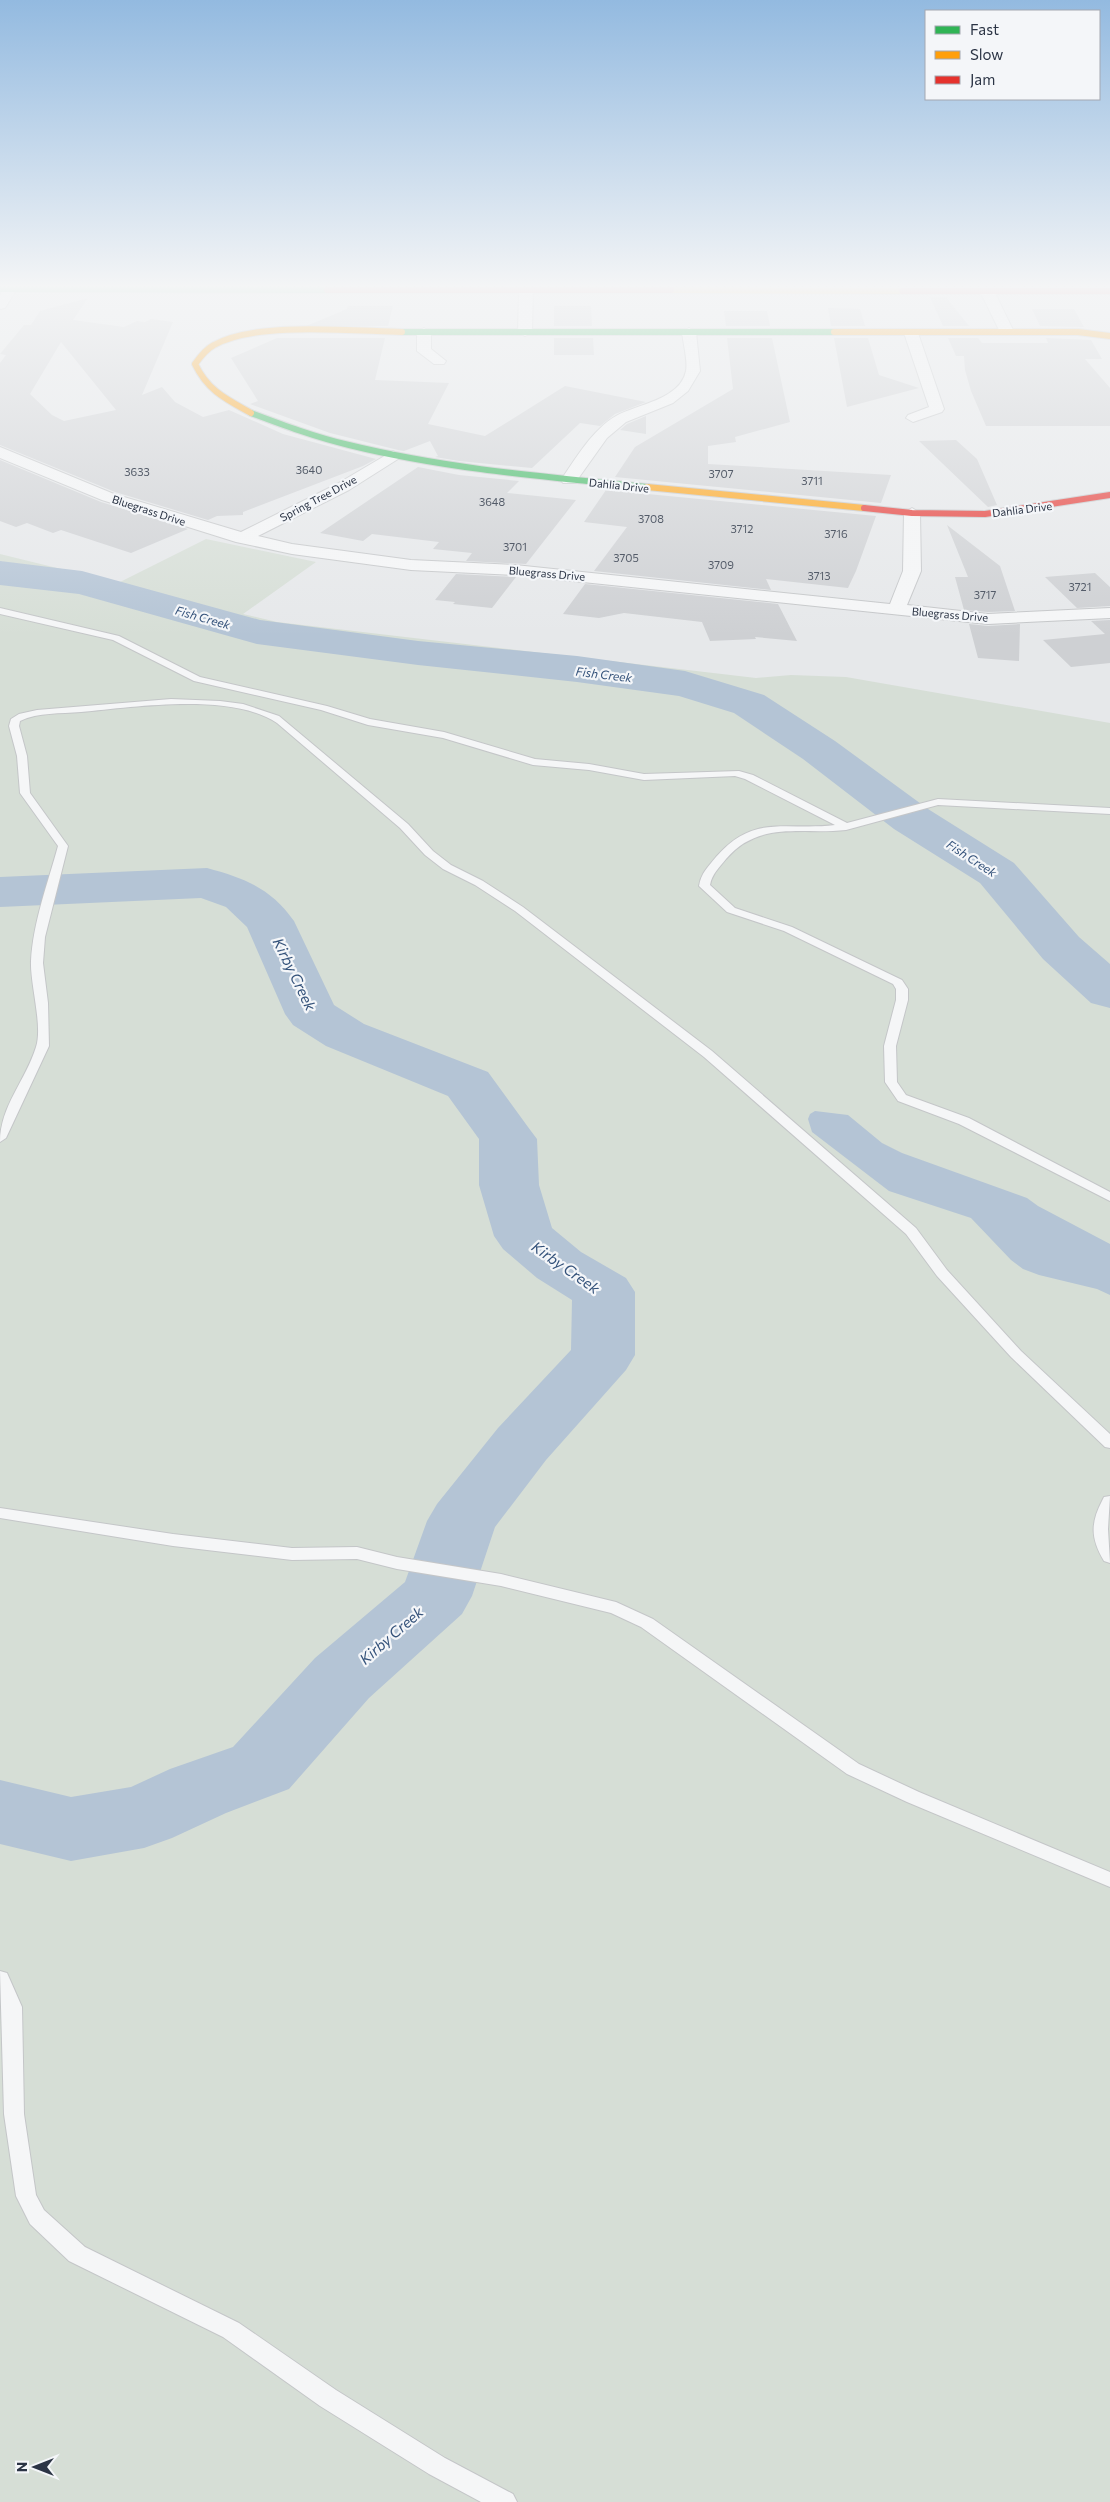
<svg xmlns="http://www.w3.org/2000/svg" width="1110" height="2502" viewBox="0 0 1110 2502" font-family="Commissioner,sans-serif">
	<style>
		.green { fill: #d6ded6 }
		.water { fill: #b4c4d5 }
		.lines { fill: none; stroke-linecap: round; stroke-linejoin: round }
		.river { fill: #b4c4d5; fill-rule: evenodd }
		.building { fill: #ced0d3; fill-rule: evenodd }
		.lane-casing { stroke: #c4c6c8; stroke-width: 2 }
		.street-casing { stroke: #c4c6c8; stroke-width: 2 }
		.fast-casing { stroke: #c4c6c8; stroke-width: 8 }
		.slow-casing { stroke: #c4c6c8; stroke-width: 8 }
		.jam-casing { stroke: #c4c6c8; stroke-width: 8 }
		.lane { fill: #f5f6f7; fill-rule: evenodd }
		.street { fill: #f5f6f7; fill-rule: evenodd }
		.fast { stroke: #30b455; stroke-width: 6 }
		.slow { stroke: #ff9f0a; stroke-width: 6 }
		.jam { stroke: #e5322d; stroke-width: 6 }
		.labels { text-anchor: middle; dominant-baseline: central; stroke-width: 4.5; stroke-linejoin: round; paint-order: stroke }
		.number-label { font-size: 11px; fill: #545c69 }
		.far-street-label { font-size: 11px; fill: #2b3445; stroke: #f4f6f9 }
		.far-water-label { font-size: 12px; font-style: italic; fill: #34527a; stroke: #f4f6f9 }
		.water-label { font-size: 15px; font-style: italic; fill: #34527a; stroke: #f4f6f9 }
	</style>
	<rect width="100%" height="100%" fill="#e6e8ea"/>
	<!-- green -->
	<path class="green" d="M206,539L316,562L243,614L277,622L756,678L791,675L846,677L1110,723V2502H0V554L118,583Z"/>
	<!-- water -->
	<path class="water" d="M815,1111L848,1115L882,1143L902,1153L1027,1198L1038,1206L1110,1244V1295L1097,1289L1039,1275L1023,1269L1011,1260L971,1218L889,1191L812,1132L808,1119L810,1114Z"/>
	<g class="lines">
		<!-- river -->
		<path class="river" d="M0,561L82,571L260,620L418,641L577,656L685,671L764,695L835,741L928,809L1014,863L1079,937L1110,964V1008L1091,1003L1043,959L980,883L894,829L803,759L734,713L679,696L577,682L418,665L257,644L79,594L0,585Z
			M207,868C244,878 271,888 294,921L334,1005L364,1024L488,1072L528,1127L537,1139L539,1185L552,1228L581,1252L626,1278L635,1292V1355L626,1370L546,1460L495,1527L472,1596L462,1614L369,1698L289,1789L226,1813L172,1838L144,1848L71,1861L0,1844V1780L71,1797L131,1787L170,1769L233,1747L315,1658L405,1582L427,1521L437,1504L498,1428L571,1350L572,1300L537,1278L503,1249L494,1236L479,1185V1139L448,1096L326,1046L293,1025L285,1014L247,927L226,907L201,898L0,907V877Z"/>
	</g>
	<!-- building -->
	<path class="building" d="M930,297H946L969,326H943Z
		M88,298L73,320L124,327L137,321L145,322L151,319L173,322L142,395L162,387L175,402L203,417L229,410L283,434L376,459L363,466L243,512V515L217,516L208,520L115,492L0,445V363L6,355L0,354L24,325H31L40,311ZM61,342L116,410L64,421L52,415L30,394Z
		M348,306H393L388,326H306L347,309Z
		M554,306H591L592,326H554Z
		M828,308L860,309L865,326H831Z
		M1032,309H1074L1084,327L1040,326Z
		M724,311H767L770,326H726Z
		M277,338H385L375,380L449,383L428,424L485,436L565,386L646,402L615,414L600,426L580,423L532,468L459,461L435,457L438,456L430,441L404,451L398,450L330,433L250,404L258,401L231,358Z
		M554,338H593L594,355H554Z
		M727,338H772L790,422L735,437L736,442L708,446V464L891,475L881,503L615,477L635,447L733,389Z
		M834,338H868L879,375L919,388L847,407Z
		M948,338H978L982,343H1048L1046,338L1091,340L1102,359H1085L1110,388V426H986L971,391L965,370L964,356H956Z
		M646,416V434L620,430L627,424Z
		M956,440L977,459L997,505L988,507L919,441Z
		M0,460L101,502L188,529L131,553L61,530L53,533L27,523L16,527L0,521Z
		M418,467L459,475L519,481L507,493L576,500L526,564L466,561L472,553L433,549L439,542L372,534L363,541L320,533Z
		M606,490L876,516L856,571L848,588L766,579L771,590L594,571L627,527L584,522Z
		M947,525L1000,566L1015,611L988,612L964,610L955,577H968Z
		M1095,573L1110,587V606L1077,608L1045,577Z
		M456,574L515,577H516L492,608L453,604L455,602L435,600Z
		M585,584L778,604L797,641L755,637L756,639L710,641L702,622L624,613L599,618L563,614Z
		M1110,620V663L1071,667L1043,640L1105,634L1091,621Z
		M969,624L988,626L1020,624L1019,661L978,658Z"/>
	<g class="lines">
		<!-- lane casing -->
		<g class="lane-casing">
			<path id="lane" d="M0,608L119,636L200,677L327,706L370,719L444,732L535,759L589,764L644,774L739,771L753,775L847,823L938,799L1110,808V814L938,805L846,830C801,835 759,820 726,859C719,868 712,874 710,885L735,908L792,927L902,980L908,989V1000L896,1046L897,1082L906,1095L969,1118L1110,1192V1201L959,1124L898,1101L885,1082L884,1046L896,1000V989L893,984L784,931L727,912L699,886C701,873 708,867 716,857C754,813 786,831 835,825L745,779L735,776L644,780L589,770L533,765L443,738L368,725L321,710L194,681L113,640L0,614Z
				M171,699L220,701L243,704L279,716L408,824L433,851L451,865L483,881L523,907L712,1051L916,1228L947,1270L1021,1351L1110,1434V1448L1105,1447L1011,1357L937,1276L906,1234L704,1057L515,911L475,885L443,869L425,855L400,828L277,723C231,692 134,707 81,712C60,714 39,712 20,721L19,726L27,756L30,793L68,846L45,937L43,963L48,1003L49,1046L6,1138L0,1142C0,1106 26,1080 36,1047C43,1026 30,984 31,961C33,922 48,883 58,846L20,793L17,756L9,726L11,719L19,714L37,710Z
				M1110,1496L1108,1529L1110,1563L1104,1561C1091,1539 1090,1524 1102,1501L1104,1497Z
				M0,1508L173,1534L292,1548L357,1547L397,1557L501,1574L616,1602L653,1619L859,1764L919,1792L1110,1872V1887L907,1802L847,1774L641,1627L611,1613L501,1586L397,1569L357,1559L292,1560L173,1546L0,1518Z
				M0,1971L7,1973L22,2007L24,2114L36,2195L44,2210L85,2247L239,2323L336,2390L445,2458L513,2494L517,2502H481L429,2474L320,2406L223,2337L69,2261L30,2224L16,2196L4,2114Z"/>
		</g>
		<!-- street casing -->
		<g class="street-casing">
			<path id="street" d="M12,285L17,289L5,308L0,309V295L6,286Z
				M526,286L533,290L532,332L525,336L518,332L519,290Z
				M987,287L994,291L1014,332L1012,335H1002L1000,332L980,291Z
				M424,328L431,332V349L446,361L444,364H434L417,351V332Z
				M689,328L696,332L700,371L688,391L673,403L626,422L607,438L575,483H563L561,480C576,458 593,429 616,416C637,404 680,400 686,371C688,360 683,343 682,332Z
				M911,329L918,333L944,409L942,412L913,422L906,418L908,415L929,407L904,333Z
				M0,447L114,494L241,532L337,484L393,451L401,456L398,459L349,490L258,536L292,544L411,560L515,565L890,604L903,571L904,513L912,508L920,513L921,571L907,605L988,614L1110,608V618L988,624L515,575L411,570L292,554L236,542L102,500L0,458Z"/>
		</g>
		<!-- fast casing -->
		<g class="fast-casing">
			<path id="fast" d="M0,289L327,290
				M402,332H834
				M251,413C283,425 315,437 349,445C447,469 547,477 647,487"/>
		</g>
		<!-- slow casing -->
		<g class="slow-casing">
			<path id="slow" d="M671,290L902,291
				M834,332H1078L1110,336
				M251,413C226,399 208,391 195,364C200,357 206,349 214,345C256,321 353,331 402,332
				M647,487L864,508"/>
		</g>
		<!-- jam casing -->
		<g class="jam-casing">
			<path id="jam" d="M327,290H671
				M902,291H1110
				M864,508L912,513L985,514L1110,495"/>
		</g>
		<!-- lane -->
		<use href="#lane" class="lane"/>
		<!-- street -->
		<use href="#street" class="street"/>
		<!-- fast -->
		<use href="#fast" class="fast"/>
		<!-- slow -->
		<use href="#slow" class="slow"/>
		<!-- jam -->
		<use href="#jam" class="jam"/>
	</g>
	<!-- sky -->
	<linearGradient id="sky" x2="0" y2="1"><stop stop-color="#93bae0"/><stop offset="0.45" stop-color="#f4f5f6"/><stop offset="1" stop-color="#f4f5f6" stop-opacity="0"/></linearGradient>
	<rect width="1110" height="636" fill="url(#sky)"/>
	<g class="labels">
		<!-- number labels -->
		<g class="number-label">
			<text x="309" y="469">3640</text>
			<text x="137" y="471">3633</text>
			<text x="721" y="473">3707</text>
			<text x="812" y="480">3711</text>
			<text x="492" y="501">3648</text>
			<text x="651" y="518">3708</text>
			<text x="742" y="528">3712</text>
			<text x="836" y="533">3716</text>
			<text x="515" y="546">3701</text>
			<text x="626" y="557">3705</text>
			<text x="721" y="564">3709</text>
			<text x="819" y="575">3713</text>
			<text x="1080" y="586">3721</text>
			<text x="985" y="594">3717</text>
		</g>
		<!-- far-street labels -->
		<g class="far-street-label">
			<text transform="translate(619 485) rotate(6)">Dahlia Drive</text>
			<text transform="translate(318 498) rotate(-28)">Spring Tree Drive</text>
			<text transform="translate(1022 509) rotate(-7)">Dahlia Drive</text>
			<text transform="translate(149 510) rotate(18)">Bluegrass Drive</text>
			<text transform="translate(547 573) rotate(5)">Bluegrass Drive</text>
			<text transform="translate(950 614) rotate(5)">Bluegrass Drive</text>
		</g>
		<!-- far-water labels -->
		<g class="far-water-label">
			<text transform="translate(203 617) rotate(16)">Fish Creek</text>
			<text transform="translate(604 674) rotate(7)">Fish Creek</text>
			<text transform="translate(972 858) rotate(33)">Fish Creek</text>
		</g>
		<!-- water labels -->
		<g class="water-label">
			<text transform="translate(295 974) rotate(64)">Kirby Creek</text>
			<text transform="translate(566 1267) rotate(35)">Kirby Creek</text>
			<text transform="translate(391 1635) rotate(-41)">Kirby Creek</text>
		</g>
	</g>
	<!-- legend -->
	<rect x="925" y="10" width="175" height="90" fill="#f4f6f9" stroke="#a4a8b1"/>
	<rect x="935" y="26" width="25" height="8" fill="#30b455" stroke="#a4a8b1"/>
	<text x="970" y="35" font-size="15" fill="#2b3445">Fast</text>
	<rect x="935" y="51" width="25" height="8" fill="#ff9f0a" stroke="#a4a8b1"/>
	<text x="970" y="60" font-size="15" fill="#2b3445">Slow</text>
	<rect x="935" y="76" width="25" height="8" fill="#e5322d" stroke="#a4a8b1"/>
	<text x="970" y="85" font-size="15" fill="#2b3445">Jam</text>
	<!-- north arrow -->
	<g transform="translate(35 2467) rotate(270)" stroke="#f4f6f9" stroke-width="4" paint-order="stroke">
	<path d="M0-4L9 19L0 12L-9 19Z" fill="#2b3445"/>
	<text y="-8" font-size="14" font-weight="bold" text-anchor="middle" fill="#2b3445">N</text>
	</g>
</svg>
